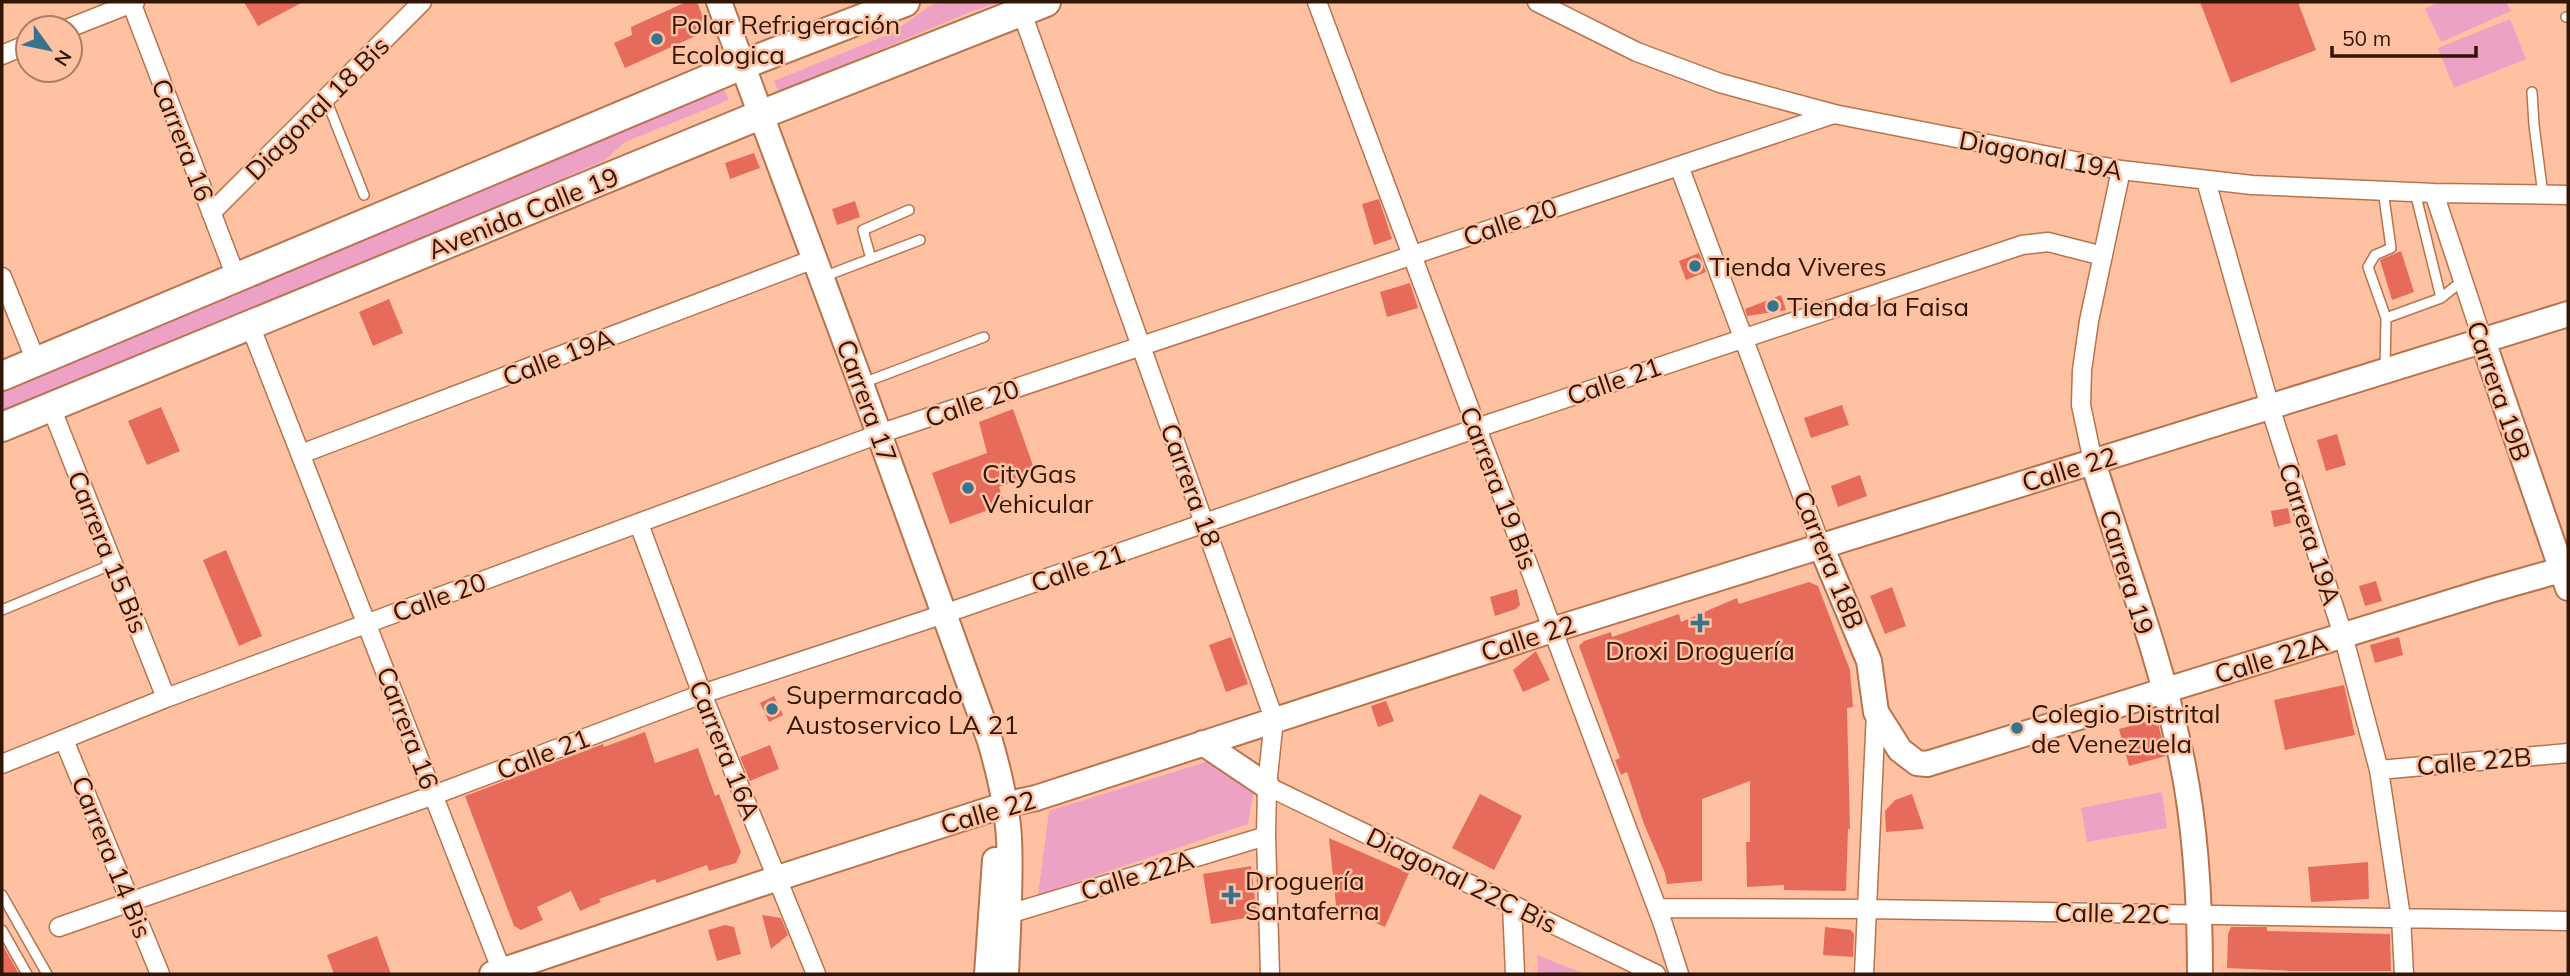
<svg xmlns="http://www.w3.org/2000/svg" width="2570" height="976" viewBox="0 0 2570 976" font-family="Mulish,sans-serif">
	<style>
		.green { fill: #eca1c5 }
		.building { fill: #e66b5b }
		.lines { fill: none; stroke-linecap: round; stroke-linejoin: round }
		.lane-casing { stroke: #b8734c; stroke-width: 12 }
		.street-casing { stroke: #b8734c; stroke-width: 21 }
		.secondary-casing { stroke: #b8734c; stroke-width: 28 }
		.primary-casing { stroke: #b8734c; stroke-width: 32 }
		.lane { stroke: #fff; stroke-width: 9 }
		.street { stroke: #fff; stroke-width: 18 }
		.secondary { stroke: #fff; stroke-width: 24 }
		.primary { stroke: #fff; stroke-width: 28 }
		.poi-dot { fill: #39728c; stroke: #fec2a2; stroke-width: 2.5 }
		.labels { text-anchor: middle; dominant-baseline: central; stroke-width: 5; stroke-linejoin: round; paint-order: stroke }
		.poi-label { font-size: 26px; fill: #311606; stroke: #fec2a2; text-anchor: start }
		.street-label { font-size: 26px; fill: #311606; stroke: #fec2a2 }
	</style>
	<rect width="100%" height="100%" fill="#fec2a2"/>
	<!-- green -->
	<path class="green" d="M942,2H1000L970,12L779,92L774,81L892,33L930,6Z
		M2439,2H2506L2511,11L2441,42L2425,9Z
		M2510,19L2526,59L2454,88L2438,48Z
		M723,88L729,100L625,142L605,160L485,213L2,411V387Z
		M1212,760L1254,790L1248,824L1038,895L1049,811Z
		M2162,792L2167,828L2087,842L2081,808Z
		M1537,955L1585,974H1538Z"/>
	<!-- building -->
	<path class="building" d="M244,2H303L258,26Z
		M686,2H697L703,17L700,34L625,68L614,43L632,35L631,27Z
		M2200,2H2298L2316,50L2231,83Z
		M754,153L760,168L730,179L725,163Z
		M1379,199L1392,239L1374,245L1362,204Z
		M855,201L860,217L837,225L832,209Z
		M2401,251L2414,292L2392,300L2380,260Z
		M1699,253L1706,272L1686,280L1679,261Z
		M1410,283L1418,308L1387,317L1380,292Z
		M1781,295L1786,310L1747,316L1745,309Z
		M389,299L403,333L373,346L359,312Z
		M1842,405L1849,425L1811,438L1804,418Z
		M161,407L180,451L147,465L128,421Z
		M1013,409L1036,474L999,487L1005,504L950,524L932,473L987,453L979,422Z
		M2337,434L2346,465L2326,471L2317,440Z
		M1860,475L1867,496L1838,507L1831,486Z
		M2288,508L2291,523L2274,527L2271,511Z
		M226,550L262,636L239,646L203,560Z
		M2376,581L2382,601L2365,606L2359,586Z
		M1809,582L1818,586L1850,670L1853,707L1847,708L1850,829H1848L1846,891L1784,890V885L1747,887L1746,842H1750V781L1702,799V881L1667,884L1665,873L1644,824L1627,772L1621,775L1615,760L1620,758L1579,646L1584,641L1611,632L1612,637L1679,614L1681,622L1737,598L1739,604Z
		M1892,587L1906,626L1885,634L1870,596Z
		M1517,589L1520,605L1516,609L1495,616L1490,597Z
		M1231,637L1248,684L1226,692L1209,645Z
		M2399,637L2403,655L2375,663L2370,645Z
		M1536,651L1550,680L1523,692L1513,670Z
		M2344,685L2355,735L2285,750L2274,700Z
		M774,696L783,715L769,722L760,703Z
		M1386,701L1394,721L1378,727L1371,706Z
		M2157,719L2166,756L2129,766L2119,729Z
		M645,732L655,763L698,748L715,796L719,794L741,852L736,863L709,871L707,865L657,883L655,879L599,899L601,902L580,911L571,891L537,907L543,920L521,930L514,926L465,796L603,744L604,747Z
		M770,745L779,769L750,781L740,757Z
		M1480,794L1522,816L1494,870L1452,848Z
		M1912,794L1924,829L1886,832L1885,811L1895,800Z
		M1329,838L1409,873L1385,927L1336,905Z
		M2368,862L2369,899L2311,902L2308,867Z
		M1251,866L1257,916L1211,924L1203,874Z
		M762,915L781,918L788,935L771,949Z
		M725,925L734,927L741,954L717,961L708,930Z
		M1825,927L1851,930L1854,934L1853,957L1823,955Z
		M2231,927H2267V931L2390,934L2391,971H2291L2227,968L2228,934Z
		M377,936L391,974H334L327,955Z
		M2,944L19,974H2Z"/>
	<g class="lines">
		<!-- lane casing -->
		<g class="lane-casing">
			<path id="lane" d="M2566,17H2568
				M2532,92L2534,125L2543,195
				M326,99L364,195
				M2383,190L2391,248L2375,255L2368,267L2386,318L2441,298L2462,281
				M2415,192L2441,298
				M871,259L863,230L909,210
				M823,277L920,240
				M2385,369L2386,318
				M863,383L984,337
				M2,610L113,564
				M2,895L47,974
				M2,930L27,974"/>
		</g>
		<!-- street casing -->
		<g class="street-casing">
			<path id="street" d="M131,2L236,277
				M1317,2L1663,924L1679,974
				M1537,2L1637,52L1720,83L1834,114L2121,170L2252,185L2434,193L2568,195
				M1021,10L1274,719L1267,786L1266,836L1270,974
				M69,28L135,2
				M2,55L28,44
				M1679,166L1821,546
				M2206,181L2270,407L2343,635L2379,770L2401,917L2404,974
				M2434,193L2483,341
				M211,213L422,2
				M2,277L36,361
				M250,325L503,974
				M51,407L166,698
				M301,454L814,259
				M2093,462L2081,405L2082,370L2089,321L2121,170
				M639,524L702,694L816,974
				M64,740L160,974
				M2,764L166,698L879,434L1834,114
				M2379,770L2568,753
				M1267,786L1656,974
				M1512,904L1515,974
				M1657,908L1866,909L2568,921
				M1009,914L1266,836
				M59,927L434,795L702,694L944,614L1477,428L2022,245L2048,242L2103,256
				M1864,974L1876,712"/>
		</g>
		<!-- secondary casing -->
		<g class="secondary-casing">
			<path id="secondary" d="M719,2L861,384L990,741C999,772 1007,805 1009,838C1011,883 1008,929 1006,974
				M2483,341L2568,588
				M2093,462C2122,556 2158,651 2179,747C2196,820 2200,899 2200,974
				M1821,546L1869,661L1876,712L1900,750L1917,763L1927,764L2490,590L2568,568
				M1203,743L1267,786
				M492,974L778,878L1004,805L1036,798L1552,630L2568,314
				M987,974L995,860"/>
		</g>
		<!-- primary casing -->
		<g class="primary-casing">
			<path id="primary" d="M2,376L742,65L905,2
				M2,427L760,115L1046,2"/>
		</g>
		<!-- lane -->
		<use href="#lane" class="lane"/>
		<!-- street -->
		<use href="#street" class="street"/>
		<!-- secondary -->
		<use href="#secondary" class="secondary"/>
		<!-- primary -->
		<use href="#primary" class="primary"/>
	</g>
	<!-- markers -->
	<g class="poi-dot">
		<circle cx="657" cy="39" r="7"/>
		<circle cx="1695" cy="266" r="7"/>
		<circle cx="1773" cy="306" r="7"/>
		<circle cx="968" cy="488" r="7"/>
		<path d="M1696.5 612.5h7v7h7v7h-7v7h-7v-7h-7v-7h7z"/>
		<circle cx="772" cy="709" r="7"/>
		<circle cx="2017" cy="728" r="7"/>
		<path d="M1227.5 884.5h7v7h7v7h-7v7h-7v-7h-7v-7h7z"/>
	</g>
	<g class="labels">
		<!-- poi labels -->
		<g class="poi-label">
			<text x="671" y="24">Polar Refrigeración<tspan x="671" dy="30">Ecologica</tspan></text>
			<text x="1709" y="266">Tienda Viveres</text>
			<text x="1787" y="306">Tienda la Faisa</text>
			<text x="982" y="473">CityGas<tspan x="982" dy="30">Vehicular</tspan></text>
			<text x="1700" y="650" text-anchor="middle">Droxi Droguería</text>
			<text x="786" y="694">Supermarcado<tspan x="786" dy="30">Austoservico LA 21</tspan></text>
			<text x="2031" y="713">Colegio Distrital<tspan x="2031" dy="30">de Venezuela</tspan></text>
			<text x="1245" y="880">Droguería<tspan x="1245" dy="30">Santaferna</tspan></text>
		</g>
		<!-- street labels -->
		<g class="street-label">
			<text transform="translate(317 108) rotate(-45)">Diagonal 18 Bis</text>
			<text transform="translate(183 140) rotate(69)">Carrera 16</text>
			<text transform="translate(2041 155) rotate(11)">Diagonal 19A</text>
			<text transform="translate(523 213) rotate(-22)">Avenida Calle 19</text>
			<text transform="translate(1510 222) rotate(-19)">Calle 20</text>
			<text transform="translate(558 357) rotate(-21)">Calle 19A</text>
			<text transform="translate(1614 381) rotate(-19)">Calle 21</text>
			<text transform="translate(2499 391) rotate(71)">Carrera 19B</text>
			<text transform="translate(867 401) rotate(70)">Carrera 17</text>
			<text transform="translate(972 403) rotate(-19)">Calle 20</text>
			<text transform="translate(2069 469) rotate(-17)">Calle 22</text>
			<text transform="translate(1191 485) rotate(70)">Carrera 18</text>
			<text transform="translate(1499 488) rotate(69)">Carrera 19 Bis</text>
			<text transform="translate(2310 534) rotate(72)">Carrera 19A</text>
			<text transform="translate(108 552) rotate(68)">Carrera 15 Bis</text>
			<text transform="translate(1829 560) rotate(68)">Carrera 18B</text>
			<text transform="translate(1078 568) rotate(-19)">Calle 21</text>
			<text transform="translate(2127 572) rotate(73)">Carrera 19</text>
			<text transform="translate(439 597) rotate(-20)">Calle 20</text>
			<text transform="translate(1528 638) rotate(-18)">Calle 22</text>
			<text transform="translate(2271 658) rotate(-17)">Calle 22A</text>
			<text transform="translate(408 728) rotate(69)">Carrera 16</text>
			<text transform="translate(725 750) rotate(68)">Carrera 16A</text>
			<text transform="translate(543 754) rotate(-21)">Calle 21</text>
			<text transform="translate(2474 761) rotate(-5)">Calle 22B</text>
			<text transform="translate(988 812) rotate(-16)">Calle 22</text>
			<text transform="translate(112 857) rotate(68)">Carrera 14 Bis</text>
			<text transform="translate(1137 875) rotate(-17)">Calle 22A</text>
			<text transform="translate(1462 880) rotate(26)">Diagonal 22C Bis</text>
			<text transform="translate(2112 913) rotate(1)">Calle 22C</text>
		</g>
	</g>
	<!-- border -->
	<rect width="2570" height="976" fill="none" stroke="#311606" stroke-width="7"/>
	<!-- north arrow -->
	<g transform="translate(49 49) rotate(123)"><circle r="33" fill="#fec2a2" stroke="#ac7d64" stroke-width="2"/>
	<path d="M0-5L12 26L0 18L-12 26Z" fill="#39728c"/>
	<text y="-10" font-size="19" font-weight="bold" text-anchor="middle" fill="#311606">N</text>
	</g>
	<!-- scale -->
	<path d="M2332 46v10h144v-10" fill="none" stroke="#311606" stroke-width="3.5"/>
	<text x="2342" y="46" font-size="21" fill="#311606" stroke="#fec2a2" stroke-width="5" paint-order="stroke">50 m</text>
</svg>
